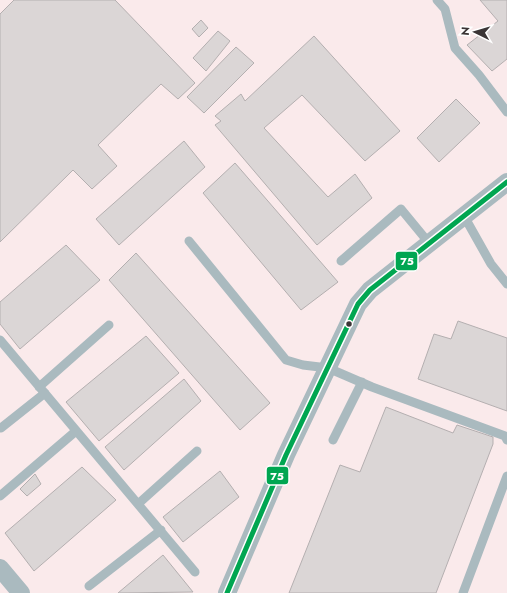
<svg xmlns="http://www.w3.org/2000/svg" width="507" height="593" viewBox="0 0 507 593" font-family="Jost,sans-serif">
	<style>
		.built { fill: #faeaeb }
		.building { fill: #dbd6d6; stroke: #b4afb0 }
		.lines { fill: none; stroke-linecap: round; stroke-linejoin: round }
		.lane { stroke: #aababf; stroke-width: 9 }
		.street { stroke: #aababf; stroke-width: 18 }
		.bus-1-casing { stroke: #fff; stroke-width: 8 }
		.bus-1 { stroke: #00a651; stroke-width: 5 }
		.bus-dot { fill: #3b3536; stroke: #fff; stroke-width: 1.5 }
		.line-badge { stroke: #fff; stroke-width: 1.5 }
		.badge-label { font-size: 11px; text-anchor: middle; font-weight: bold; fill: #fff }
	</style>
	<rect width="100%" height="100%" fill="#fdf8f9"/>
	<!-- built -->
	<path class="built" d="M0,0H507V593H0Z"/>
	<!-- building -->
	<path class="building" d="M14,0H115L195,83L178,99L161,84L98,145L117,166L92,189L73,170L0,242V14Z
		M480,0H507V59L492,71L467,45L498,21Z
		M201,20L208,28L199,37L192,29Z
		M218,31L230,41L206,71L193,58Z
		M314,36L400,131L365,161L302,95L264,128L328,197L355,174L372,198L317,245L215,125L221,121L215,116L241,94L245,101Z
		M236,47L254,63L204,113L187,97Z
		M456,99L480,123L439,162L417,138Z
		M184,141L205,167L119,245L96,219Z
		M235,163L338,282L301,310L203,193Z
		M66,245L100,280L20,349L0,324V302Z
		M136,253L270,403L240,430L109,280Z
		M458,321L507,338V411L418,379L434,334L451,339Z
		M146,336L179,373L99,441L66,402Z
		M184,379L201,401L124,470L105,447Z
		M386,407L453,433L457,425L493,437V444L436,593H289L340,465L360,472Z
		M82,467L116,500L34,571L5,533Z
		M220,471L239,497L183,542L163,517Z
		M35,474L41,484L27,496L20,489Z
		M163,555L193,592L118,593Z"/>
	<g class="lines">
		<!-- lane -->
		<path class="lane" d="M437,0L445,9L455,48L479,75L507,112
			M464,216L491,264L507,284
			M189,241L286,360L303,365L328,368L372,387L505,436L507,440
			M341,261L401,209L429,243
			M0,340L195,572
			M39,387L109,325
			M1,428L45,393
			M333,440L362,382
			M0,496L76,431
			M138,504L197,451
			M89,586L161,530
			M463,593L507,476"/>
		<!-- street -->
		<path class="street" d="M0,568L21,593
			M227,593L286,455L358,304L370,290L507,182"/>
		<!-- bus-1 casing -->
		<g class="bus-1-casing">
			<path id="bus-1" d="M227,593L286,455L358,304L370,290L507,182"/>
		</g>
		<!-- bus-1 -->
		<use href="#bus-1" class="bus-1"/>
	</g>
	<!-- markers -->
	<circle class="bus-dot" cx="349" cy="324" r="3.5"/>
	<g class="line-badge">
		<rect x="395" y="251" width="23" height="20" rx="4" fill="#00a651"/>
		<rect x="266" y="466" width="23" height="19" rx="4" fill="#00a651"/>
	</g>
	<g class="badge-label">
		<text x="407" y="265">75</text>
		<text x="277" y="480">75</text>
	</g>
	<!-- north arrow -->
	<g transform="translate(475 32) rotate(275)" stroke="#ffffff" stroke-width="3" paint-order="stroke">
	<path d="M0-3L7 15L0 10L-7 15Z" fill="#3b3536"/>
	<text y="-6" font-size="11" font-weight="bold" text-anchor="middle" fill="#3b3536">N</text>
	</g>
</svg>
